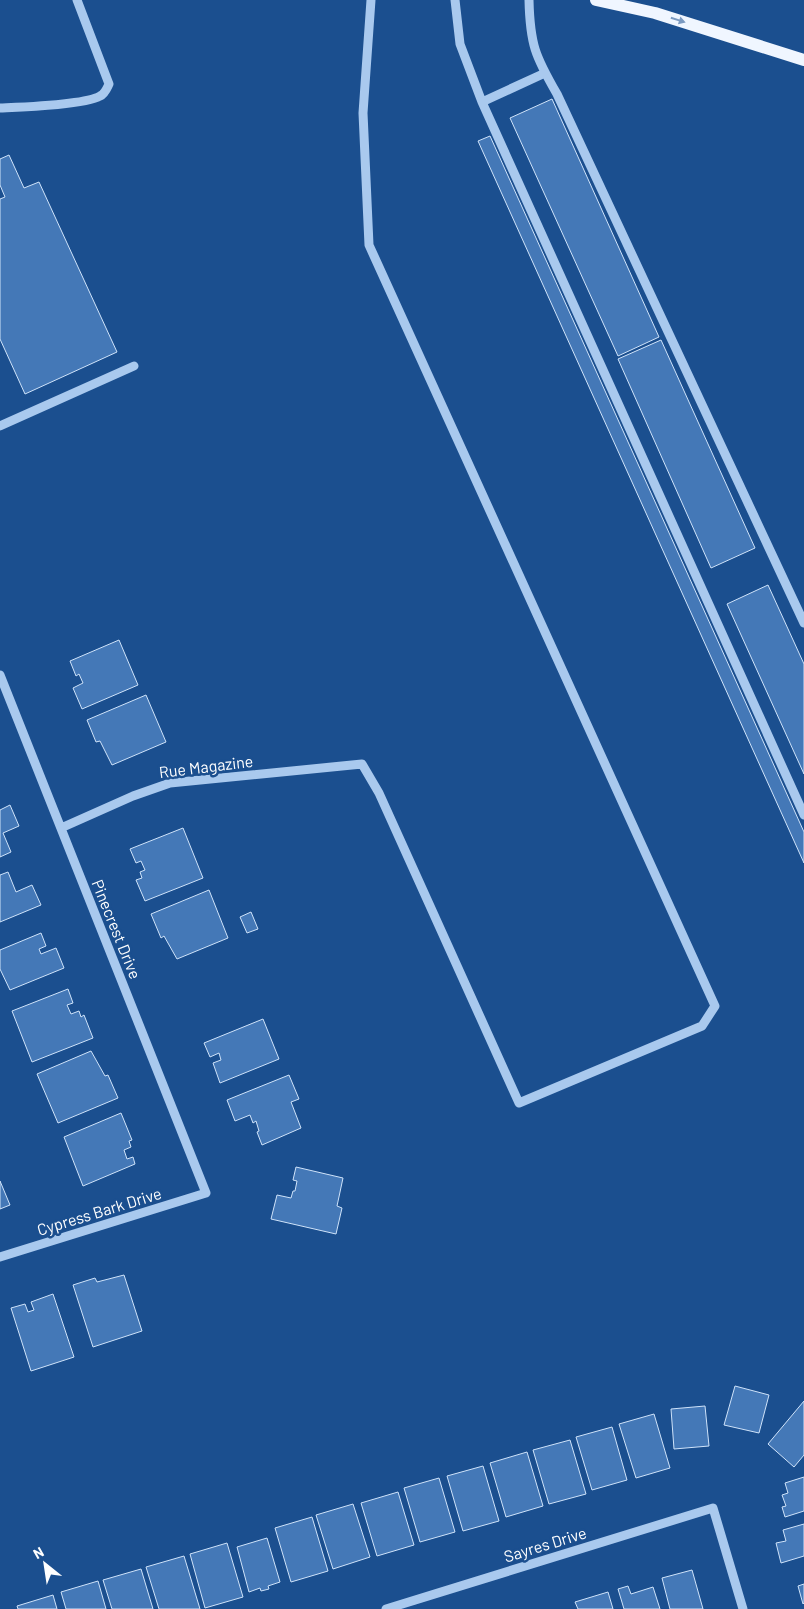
<svg xmlns="http://www.w3.org/2000/svg" width="804" height="1609" viewBox="0 0 804 1609" font-family="Barlow,sans-serif">
	<style>
		.building { fill: #4478b7; stroke: #cfe3fa }
		.lines { fill: none; stroke-linecap: round; stroke-linejoin: round }
		.minor { stroke: #a9c9ee; stroke-width: 9 }
		.major { stroke: #f0f6ff; stroke-width: 12 }
		.oneway { fill: #7b9ac1 }
		.labels { text-anchor: middle; dominant-baseline: central; stroke-width: 5; stroke-linejoin: round; paint-order: stroke }
		.street-label { font-size: 16px; fill: #fff; stroke: #1b4f8f }
	</style>
	<rect width="100%" height="100%" fill="#1b4f8f"/>
	<!-- building -->
	<path class="building" d="M552,99L659,337L618,356L510,118Z
		M490,136L804,832V863L478,141Z
		M9,155L24,188L39,182L117,352L25,394L0,339V199L5,197L0,185V159Z
		M661,340L755,548L711,568L618,359Z
		M768,585L804,664V774L727,604Z
		M119,640L138,685L82,709L73,688L83,683L79,674L76,676L70,661Z
		M146,695L166,742L112,765L100,741L96,742L87,720Z
		M10,805L19,826L3,833L11,852L0,857V810Z
		M183,828L203,878L145,901L136,880L142,878L140,872L145,870L141,861L136,863L130,849Z
		M8,872L16,892L32,885L41,905L0,922V875Z
		M209,890L228,938L177,959L164,936L161,938L151,914Z
		M251,912L258,929L247,933L240,917Z
		M41,933L46,946L39,949L41,954L56,948L64,968L10,990L0,969V950Z
		M68,989L73,1003L67,1005L71,1014L79,1011L81,1017L84,1015L93,1038L32,1062L12,1011Z
		M263,1019L279,1059L220,1083L213,1063L221,1060L219,1053L210,1057L204,1043Z
		M91,1051L105,1076L108,1075L118,1098L58,1123L37,1074Z
		M289,1075L299,1099L291,1102L301,1128L262,1145L257,1132L259,1131L256,1121L253,1123L250,1115L235,1121L227,1100Z
		M121,1113L132,1140L129,1141L131,1147L124,1150L127,1159L133,1157L135,1164L83,1186L64,1137Z
		M296,1167L343,1178L337,1206L342,1208L336,1234L271,1219L277,1195L291,1198L293,1191H295L297,1181L293,1180Z
		M0,1181L10,1205L0,1209Z
		M124,1275L142,1331L93,1347L73,1285L95,1278L97,1282Z
		M53,1294L74,1357L31,1371L11,1308L25,1304L28,1312L34,1310L31,1302Z
		M735,1386L769,1395L759,1433L724,1425Z
		M804,1401V1455L794,1467L768,1444Z
		M705,1406L709,1446L674,1449L671,1409Z
		M654,1414L670,1468L636,1478L619,1424Z
		M612,1427L627,1480L592,1490L576,1437Z
		M570,1440L586,1494L549,1504L533,1450Z
		M527,1452L543,1506L506,1517L490,1463Z
		M483,1466L499,1521L463,1531L447,1476Z
		M804,1477V1511L785,1517L782,1507L786,1506L782,1495L788,1493L785,1483Z
		M439,1478L455,1532L420,1542L404,1488Z
		M398,1492L414,1545L377,1556L361,1503Z
		M353,1504L370,1557L333,1569L316,1515Z
		M312,1517L328,1571L291,1582L275,1528Z
		M804,1524V1556L781,1563L776,1543L786,1541L783,1530Z
		M267,1538L280,1582L268,1586L269,1589L261,1591L260,1588L249,1592L237,1547Z
		M227,1543L243,1597L205,1608L190,1554Z
		M184,1556L200,1609H159L146,1567Z
		M141,1569L153,1609H112L103,1580Z
		M692,1570L703,1609H670L662,1578Z
		M98,1581L106,1609H66L61,1592Z
		M804,1584V1603L803,1604L798,1586Z
		M628,1586L631,1594L653,1587L660,1609H624L618,1589Z
		M608,1592L613,1609H578L575,1602Z
		M53,1595L57,1609H18L17,1606Z"/>
	<g class="lines">
		<!-- minor -->
		<path class="minor" d="M455,0L460,44L482,102L545,73
			M529,0C530,44 535,56 557,94L804,623
			M482,102L804,815
			M0,108C21,107 85,105 100,96C105,94 107,88 109,84L77,0
			M0,426L134,366
			M0,675L206,1193L0,1257
			M61,828L133,796L170,783L362,764L379,793L519,1103L702,1026L715,1006L369,245L363,113L371,0
			M386,1609L713,1508L743,1609"/>
		<!-- major -->
		<path class="major" d="M596,0L655,13L804,60"/>
	</g>
	<!-- one-way arrows -->
	<defs><path id="oneway-solid" d="M-6-.8H1V-3.2L6.5 0L1 3.2V.8H-6Z" transform="scale(1.25)"/></defs>
	<use class="oneway" href="#oneway-solid" transform="translate(678 20) rotate(18)"/>
	<g class="labels">
		<!-- street labels -->
		<g class="street-label">
			<text transform="translate(206 766) rotate(-7)">Rue Magazine</text>
			<text transform="translate(117 929) rotate(68)">Pinecrest Drive</text>
			<text transform="translate(99 1211) rotate(-17)">Cypress Bark Drive</text>
			<text transform="translate(545 1544) rotate(-17)">Sayres Drive</text>
		</g>
	</g>
	<!-- north arrow -->
	<g transform="translate(45 1564) rotate(330)" stroke="#1b4f8f" stroke-width="4" paint-order="stroke">
	<path d="M0-4L9 19L0 12L-9 19Z" fill="#ffffff"/>
	<text y="-8" font-size="14" font-weight="bold" text-anchor="middle" fill="#ffffff">N</text>
	</g>
</svg>
